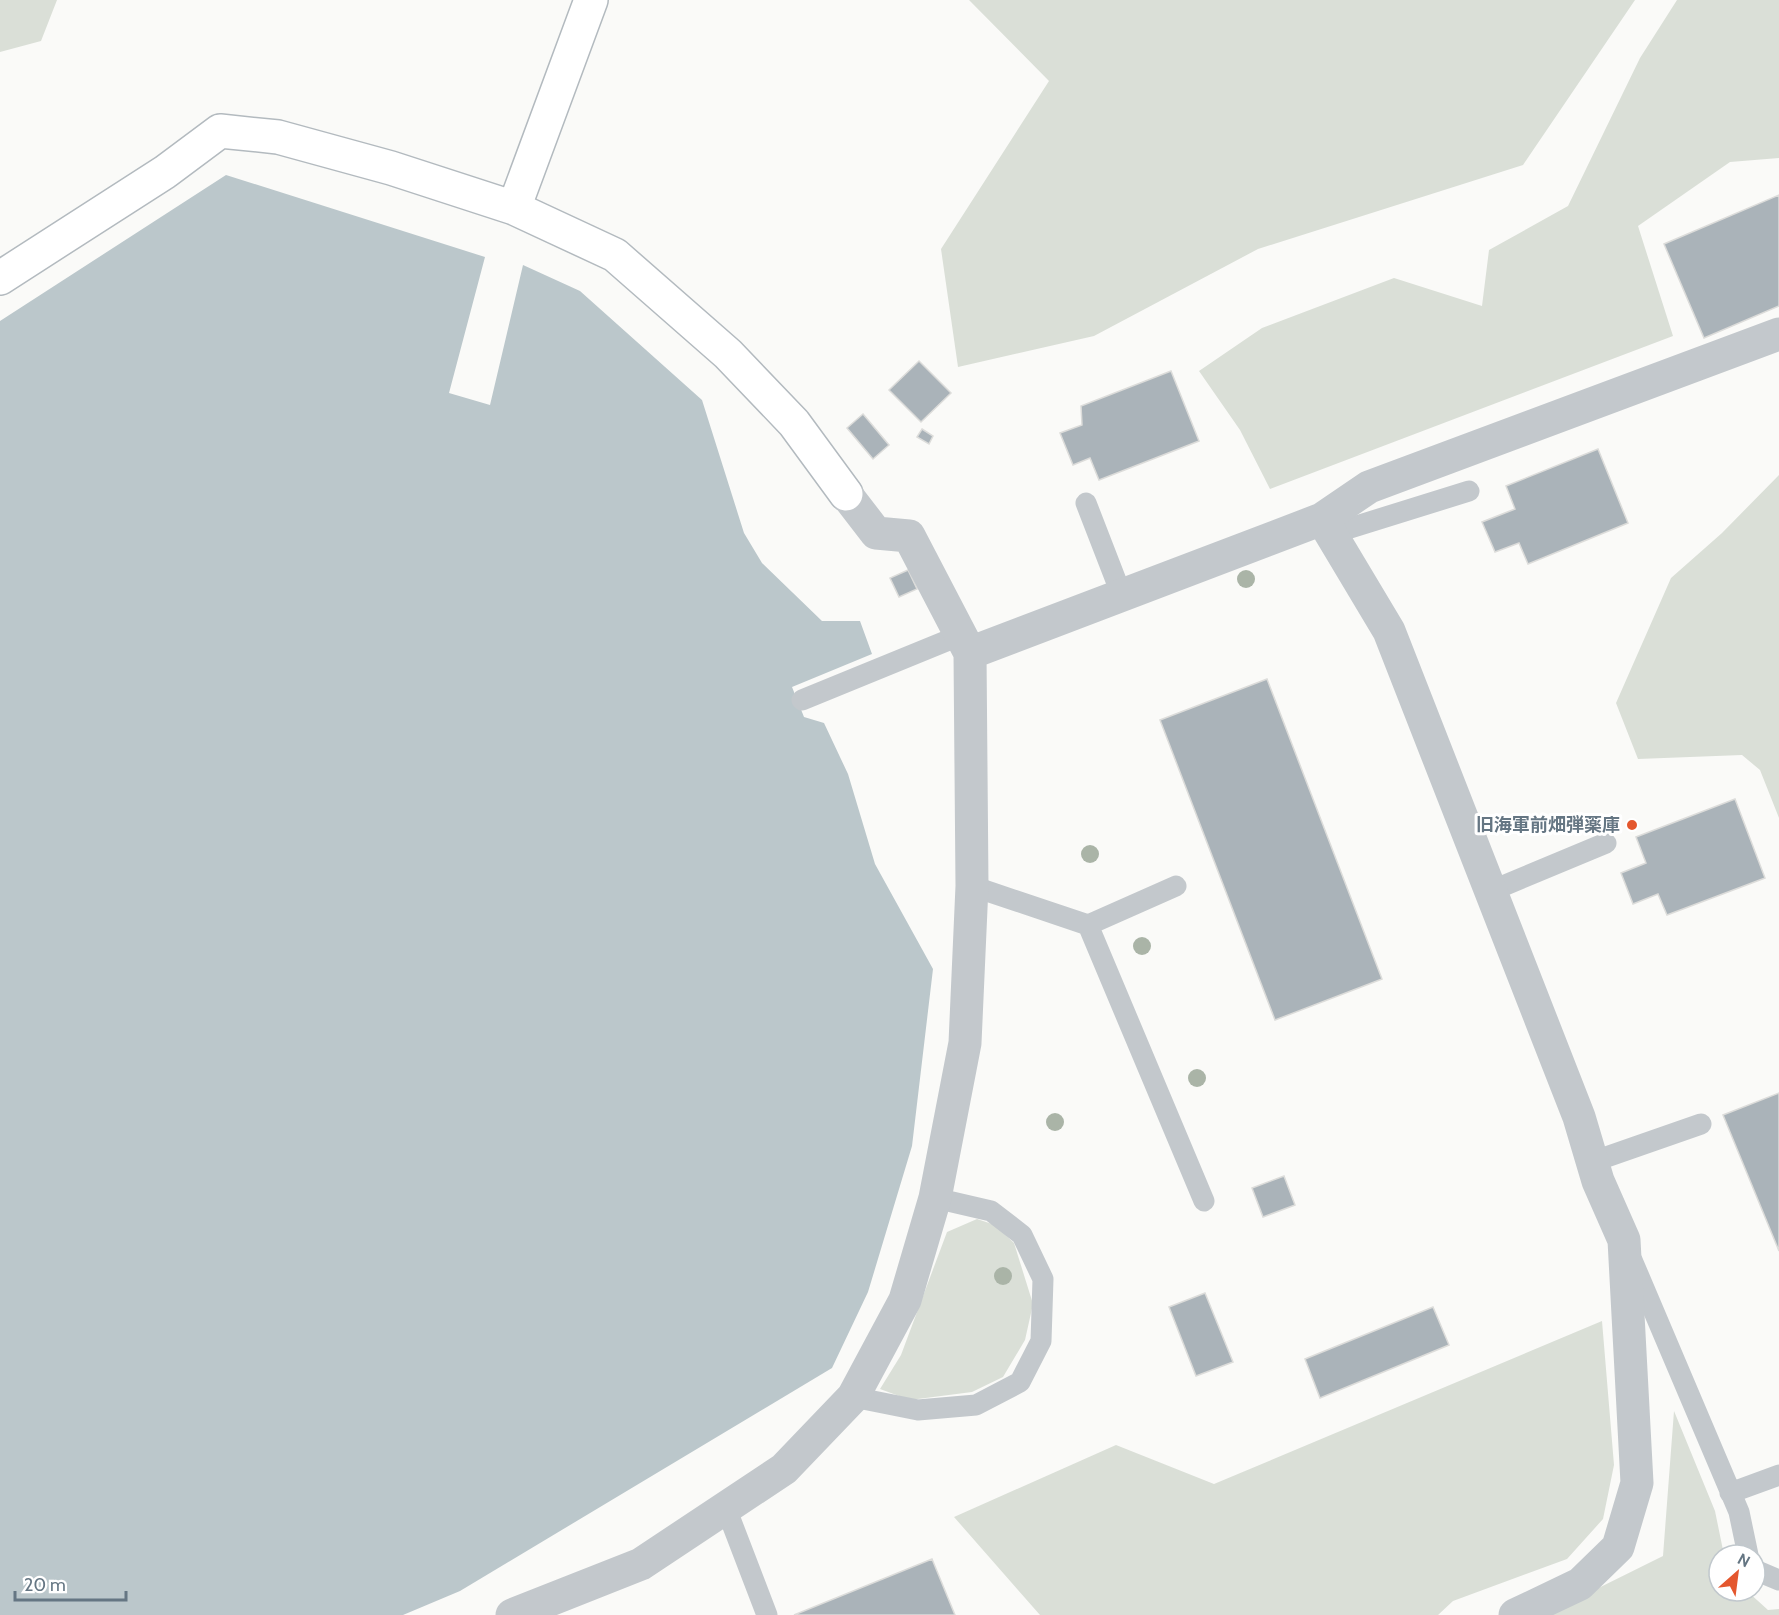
<svg xmlns="http://www.w3.org/2000/svg" width="1779" height="1615" viewBox="0 0 1779 1615" font-family="Cabin,'Noto Sans JP',sans-serif">
	<style>
		.green { fill: #dadfd7 }
		.water { fill: #bbc7cb }
		.building { fill: #aab3b9; stroke: #dcdcda; stroke-width: 1.5 }
		.lines { fill: none; stroke-linecap: round; stroke-linejoin: round }
		.secondary-casing { stroke: #b3babf; stroke-width: 36 }
		.lane { stroke: #c3c8cc; stroke-width: 21 }
		.street { stroke: #c3c8cc; stroke-width: 33 }
		.secondary { stroke: #fff; stroke-width: 33 }
		.tree { fill: #aab4a7 }
		.poi-dot { fill: #e4572e; stroke: #fff; stroke-width: 2 }
		.labels { text-anchor: middle; dominant-baseline: central; stroke-width: 6; stroke-linejoin: round; paint-order: stroke }
		.poi-label { font-size: 18px; font-weight: bold; fill: #657683; stroke: #fff; text-anchor: end }
	</style>
	<rect width="100%" height="100%" fill="#fafaf8"/>
	<!-- green -->
	<path class="green" d="M0,0H57L41,41L0,52Z
		M969,0H1635L1523,165L1258,249L1094,336L958,367L941,249L1049,81Z
		M1677,0H1779V158L1730,162L1638,226L1673,336L1270,489L1240,430L1199,371L1262,328L1394,278L1482,306L1489,250L1568,206L1640,58Z
		M1779,475V818L1760,770L1742,755L1638,759L1616,703L1671,578L1722,533Z
		M977,1219L995,1225L1014,1243L1033,1304L1025,1340L1003,1377L972,1392L910,1400L880,1389L901,1355L947,1232Z
		M1602,1321L1614,1465L1603,1519L1567,1559L1453,1601L1438,1615H1040L954,1517L1116,1445L1214,1484Z
		M1674,1411L1715,1511L1724,1555H1719V1591H1747L1768,1610L1779,1609V1615H1544L1663,1556Z"/>
	<!-- water -->
	<path class="water" d="M226,175L485,257L449,393L490,405L523,265L580,291L702,400L744,533L762,563L822,621H860L872,654L792,687L804,717L824,723L848,774L875,864L933,969L912,1146L868,1292L832,1368L460,1591L403,1615H0V321Z"/>
	<!-- building -->
	<path class="building" d="M1779,195V306L1704,338L1664,244Z
		M919,361L951,393L921,422L889,390Z
		M1171,371L1199,441L1099,480L1090,458L1073,465L1060,433L1082,425L1081,406Z
		M863,414L889,445L873,459L847,428Z
		M922,429L933,436L929,444L917,437Z
		M1598,449L1628,523L1528,564L1519,543L1495,552L1482,522L1515,509L1506,486Z
		M908,570L917,589L899,597L890,578Z
		M1267,679L1382,979L1275,1020L1160,720Z
		M1735,799L1765,878L1667,915L1658,894L1633,904L1621,873L1646,863L1636,837Z
		M1779,1093V1251L1723,1115Z
		M1284,1176L1295,1205L1263,1217L1252,1188Z
		M1205,1293L1233,1362L1196,1376L1169,1307Z
		M1433,1307L1449,1345L1320,1398L1305,1359Z
		M932,1559L955,1615H794Z"/>
	<g class="lines">
		<!-- secondary casing -->
		<g class="secondary-casing">
			<path id="secondary" d="M514,208L591,0
				M0,278L165,172L220,131L278,137L391,168L514,208L615,255L728,354L794,423L846,494"/>
		</g>
		<!-- lane -->
		<path class="lane" d="M1086,503L1122,596
			M1331,534L1469,491
			M802,700L961,635
			M972,886L1088,925L1204,1201
			M1491,891L1606,843
			M1088,925L1176,886
			M1592,1162L1701,1124
			M1632,1260L1739,1512L1748,1555
			M853,1397L918,1410L976,1405L1020,1382L1041,1341L1043,1279L1022,1235L991,1211L935,1198
			M1730,1493L1779,1475
			M726,1508L767,1615
			M1755,1570L1779,1580"/>
		<!-- street -->
		<path class="street" d="M1322,519L1369,487L1779,334
			M970,653L1322,519L1389,631L1579,1117L1598,1181L1624,1240L1637,1483L1618,1547L1580,1584L1515,1615
			M512,1615L641,1564L784,1469L853,1397L905,1300L935,1198L965,1043L972,886L970,653L909,536L876,533L846,494"/>
		<!-- secondary -->
		<use href="#secondary" class="secondary"/>
	</g>
	<!-- trees -->
	<g class="tree">
		<circle cx="1246" cy="579" r="9"/>
		<circle cx="1090" cy="854" r="9"/>
		<circle cx="1142" cy="946" r="9"/>
		<circle cx="1197" cy="1078" r="9"/>
		<circle cx="1055" cy="1122" r="9"/>
		<circle cx="1003" cy="1276" r="9"/>
	</g>
	<!-- markers -->
	<circle class="poi-dot" cx="1632" cy="825" r="6"/>
	<g class="labels">
		<!-- poi labels -->
		<g class="poi-label">
			<text x="1620" y="825">旧海軍前畑弾薬庫</text>
		</g>
	</g>
	<!-- north arrow -->
	<g transform="translate(1737 1573) rotate(28)"><circle r="28" fill="#ffffff" stroke="#c1c8cd" stroke-width="1.5"/>
	<path d="M0-4.5L10 22L0 15L-10 22Z" fill="#e4572e"/>
	<text y="-9" font-size="16" font-weight="bold" text-anchor="middle" fill="#657683">N</text>
	</g>
	<!-- scale -->
	<path d="M15 1591v9h111v-9" fill="none" stroke="#657683" stroke-width="3"/>
	<text x="24" y="1591" font-size="18" fill="#657683" stroke="#ffffff" stroke-width="4.5" paint-order="stroke">20 m</text>
</svg>
